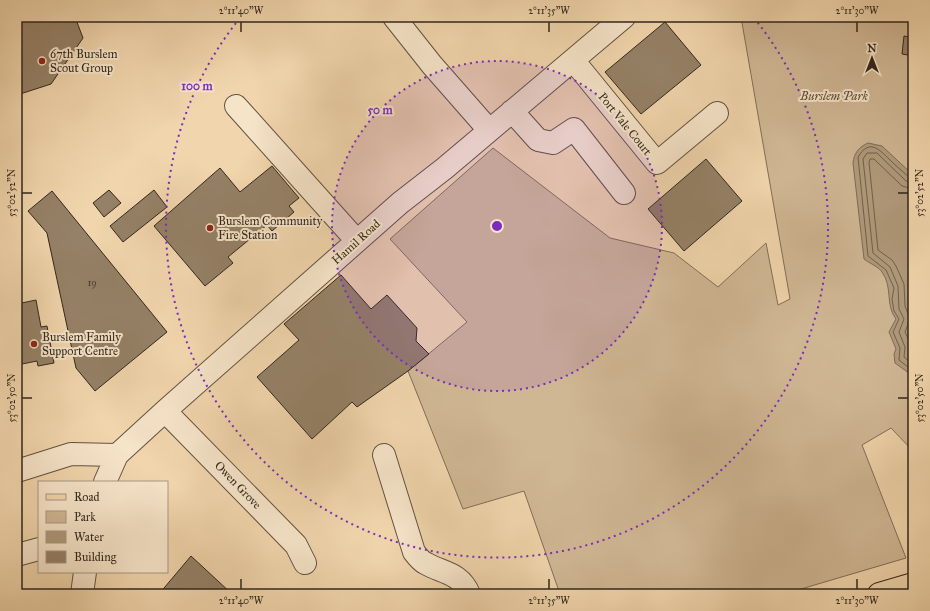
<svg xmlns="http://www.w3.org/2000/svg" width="930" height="611" viewBox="0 0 930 611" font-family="'IM FELL Great Primer',serif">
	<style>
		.green { fill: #d0b794; stroke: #806f58 }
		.water { fill: #b09a7b; stroke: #7d6c55 }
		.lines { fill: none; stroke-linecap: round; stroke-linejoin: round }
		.shore { stroke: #70604c; stroke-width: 1 }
		.building { fill: #958167; stroke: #31271d }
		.minor-casing { stroke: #615241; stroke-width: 24 }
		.major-casing { stroke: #31271d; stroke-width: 24 }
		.minor { stroke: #f6e4c9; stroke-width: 22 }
		.major { stroke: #f1d5ac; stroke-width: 22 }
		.ticks { fill: none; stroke: #31271d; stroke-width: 1.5 }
		.ring { fill: none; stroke: #7b2cbf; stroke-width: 2; stroke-dasharray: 2 4 }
		.poi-dot { fill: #8f2418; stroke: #f6e4c9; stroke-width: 1.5 }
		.labels { text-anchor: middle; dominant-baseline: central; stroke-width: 4; stroke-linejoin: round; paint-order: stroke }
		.number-label { font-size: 10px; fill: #4a3e30 }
		.poi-label { font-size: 12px; fill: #31271d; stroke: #f6e4c9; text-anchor: start }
		.park-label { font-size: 12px; font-style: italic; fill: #594b3b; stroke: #f6e4c9 }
		.street-label { font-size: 12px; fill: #31271d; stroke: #f6e4c9 }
		.centre { fill: #7b2cbf; stroke: #f6e4c9; stroke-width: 2 }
		.ring-label { font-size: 12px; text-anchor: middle; font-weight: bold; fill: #7b2cbf; stroke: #f6e4c9; stroke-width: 4; stroke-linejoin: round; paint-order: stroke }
		.neatline { fill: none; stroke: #31271d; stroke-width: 1.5 }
		.ticks-label { font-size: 10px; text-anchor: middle; fill: #31271d }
	</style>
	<rect width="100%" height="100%" fill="#f1d5ac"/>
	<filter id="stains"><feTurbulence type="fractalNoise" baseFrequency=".005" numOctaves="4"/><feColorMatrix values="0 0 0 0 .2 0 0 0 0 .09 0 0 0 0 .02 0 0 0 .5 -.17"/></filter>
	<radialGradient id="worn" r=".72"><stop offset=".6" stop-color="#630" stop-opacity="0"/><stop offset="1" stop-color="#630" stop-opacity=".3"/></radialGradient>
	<!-- green -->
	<path class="green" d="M741,17H913V451L891,428L862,445L906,558L784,594H560L524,491L463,509L408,371L467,322L390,239L493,148L610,238L674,253L718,287L766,243L778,305L790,299Z"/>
	<!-- water -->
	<path class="water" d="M868,143L882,146L913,175V376L895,363L894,354L896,349L889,332L896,319C885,305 893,287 882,272C879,267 869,263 864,259L853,163C854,153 859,147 868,143Z"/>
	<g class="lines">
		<!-- shore -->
		<path class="shore" d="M913,178L909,177C902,171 896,166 890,160C878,148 869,139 858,157L868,256L886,270L894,288L892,299L894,311L899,319L893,332L900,348L899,360L913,371
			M913,183L906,181L877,153H867L863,159L873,253L890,267L898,286L899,309L904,319L899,332L905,347L904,357L913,365
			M913,189L902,186L874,159H870L869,162L878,250L892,260L896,266L904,284L905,306L910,319L905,332L911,345V355L913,357"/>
	</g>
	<!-- building -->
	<path class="building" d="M17,17H75L83,38L51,84L17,95Z
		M665,22L701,65L641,114L605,72Z
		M904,36L913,38V56L902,54Z
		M706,159L742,201L684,251L648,209Z
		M272,166L299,198L289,206L294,212L272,231L267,225L228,257L233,263L205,286L154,226L220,168L240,192Z
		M109,190L121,203L104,217L93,203Z
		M154,190L167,207L123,242L110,226Z
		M52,191L167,332L95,391L76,368L47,233L28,211Z
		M341,275L371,309L387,295L417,328L416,341L429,354L408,371L357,407L352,402L312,439L257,377L299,340L284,324Z
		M36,300L41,327L47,326L54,363L38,366L37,361L17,365V304Z
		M191,556L232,594H159Z"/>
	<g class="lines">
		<!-- minor casing -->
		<g class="minor-casing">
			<path id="minor" d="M394,17L432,65L489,130
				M573,60L657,163L717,113
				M236,106L357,241
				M512,111L538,140L553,143L574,129L624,193
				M165,411L296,545L305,563
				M384,455L414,552C417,556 421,561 425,563C442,573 460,572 469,594
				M17,471L71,454L117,455
				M105,482L117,455L165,411L400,203L445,168L624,17
				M17,555L39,549
				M82,594L85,572"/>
		</g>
		<!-- major casing -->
		<g class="major-casing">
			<path id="major" d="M879,594L913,584"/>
		</g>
		<!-- minor -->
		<use href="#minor" class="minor"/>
		<!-- major -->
		<use href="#major" class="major"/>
	</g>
	<!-- ticks -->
	<path class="ticks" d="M241,22V32M549,22V32M857,22V32M22,193H32M898,193H908M22,398H32M898,398H908M241,579V589M549,579V589M857,579V589"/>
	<!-- distance rings -->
	<circle cx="497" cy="226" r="165" fill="#7b2cbf" fill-opacity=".12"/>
	<g class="ring">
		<circle cx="497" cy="226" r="165"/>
		<path d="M754 18A331 331 0 1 1 240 18"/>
	</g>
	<!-- markers -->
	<g class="poi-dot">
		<circle cx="42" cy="61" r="4"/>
		<circle cx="210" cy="228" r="4"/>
		<circle cx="34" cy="344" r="4"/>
	</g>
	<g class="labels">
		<!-- number labels -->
		<g class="number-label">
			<text x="92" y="283">19</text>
		</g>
		<!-- poi labels -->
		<g class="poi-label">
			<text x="50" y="54">67th Burslem<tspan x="50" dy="14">Scout Group</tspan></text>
			<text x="218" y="221">Burslem Community<tspan x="218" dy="14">Fire Station</tspan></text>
			<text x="42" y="337">Burslem Family<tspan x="42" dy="14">Support Centre</tspan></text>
		</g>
		<!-- park labels -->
		<g class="park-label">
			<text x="834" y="96">Burslem Park</text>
		</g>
		<!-- street labels -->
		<g class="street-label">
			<text transform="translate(625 124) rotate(51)">Port Vale Court</text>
			<text transform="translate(356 242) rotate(-42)">Hamil Road</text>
			<text transform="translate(238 485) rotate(46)">Owen Grove</text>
		</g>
	</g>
	<circle cx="497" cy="226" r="6" class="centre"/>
	<g class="ring-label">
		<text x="197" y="90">100 m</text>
		<text x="380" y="114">50 m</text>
	</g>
	<!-- margin -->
	<rect width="930" height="611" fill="none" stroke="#f1d5ac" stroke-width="44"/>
	<!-- legend -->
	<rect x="38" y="481" width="130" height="92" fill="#f6e4c9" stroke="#a79884"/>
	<rect x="46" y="494" width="20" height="6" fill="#f1d5ac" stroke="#a79884"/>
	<text x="74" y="501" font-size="12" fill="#31271d">Road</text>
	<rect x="46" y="511" width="20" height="12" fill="#d0b794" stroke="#a79884"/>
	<text x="74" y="521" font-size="12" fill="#31271d">Park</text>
	<rect x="46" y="531" width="20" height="12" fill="#b09a7b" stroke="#a79884"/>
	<text x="74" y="541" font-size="12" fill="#31271d">Water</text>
	<rect x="46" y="551" width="20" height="12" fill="#958167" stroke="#a79884"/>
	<text x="74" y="561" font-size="12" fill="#31271d">Building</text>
	<!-- north arrow -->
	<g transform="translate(872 58)" stroke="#f6e4c9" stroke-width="3" paint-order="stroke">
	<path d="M0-3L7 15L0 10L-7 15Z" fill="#31271d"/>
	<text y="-6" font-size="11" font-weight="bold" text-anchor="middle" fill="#31271d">N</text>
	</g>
	<rect x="22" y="22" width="886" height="567" class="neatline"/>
	<g class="ticks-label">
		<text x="241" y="14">2°11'40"W</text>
		<text x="549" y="14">2°11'35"W</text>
		<text x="857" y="14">2°11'30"W</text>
		<text transform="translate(11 193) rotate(-90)" y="4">53°02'52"N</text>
		<text transform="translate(919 193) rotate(-90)" y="4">53°02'52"N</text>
		<text transform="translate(11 398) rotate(-90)" y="4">53°02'50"N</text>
		<text transform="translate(919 398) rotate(-90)" y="4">53°02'50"N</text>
		<text x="241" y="604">2°11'40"W</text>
		<text x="549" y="604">2°11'35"W</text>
		<text x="857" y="604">2°11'30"W</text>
	</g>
	<rect width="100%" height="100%" filter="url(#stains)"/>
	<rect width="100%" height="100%" fill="url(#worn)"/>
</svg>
